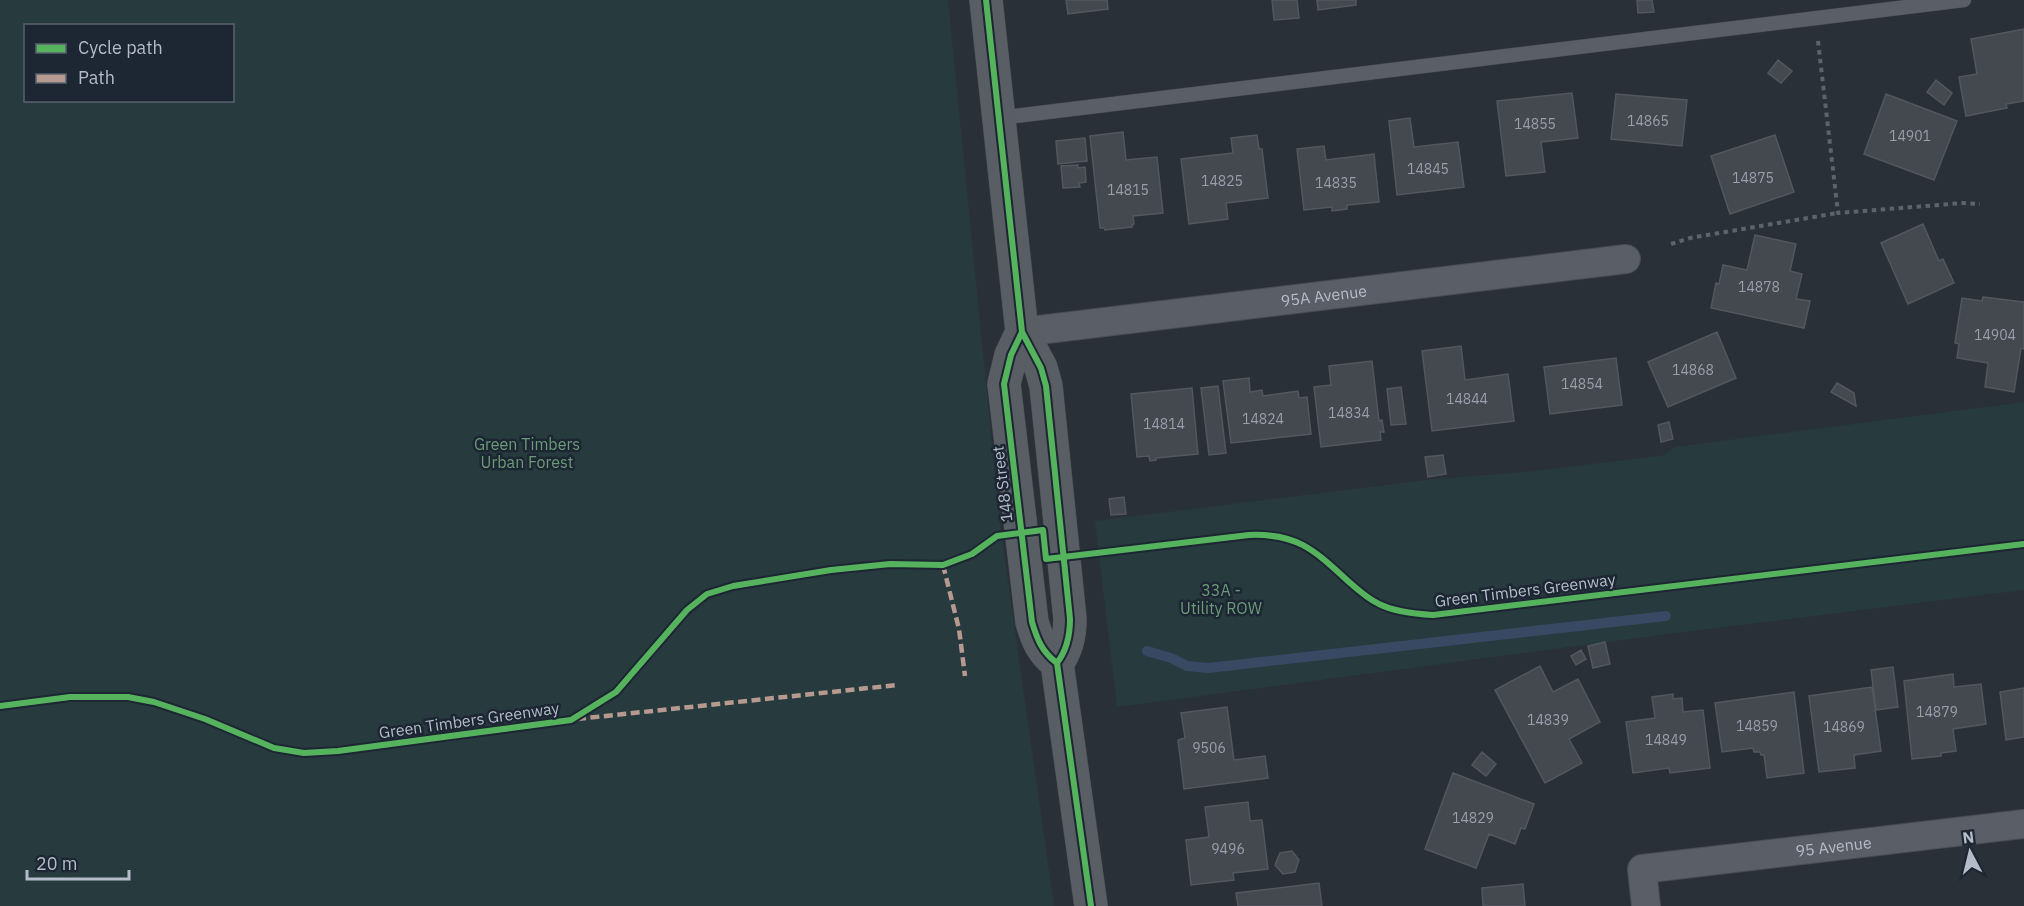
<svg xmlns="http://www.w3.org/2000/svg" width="2024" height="906" viewBox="0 0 2024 906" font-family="'IBM Plex Sans',sans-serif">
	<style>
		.green { fill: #273a3e; fill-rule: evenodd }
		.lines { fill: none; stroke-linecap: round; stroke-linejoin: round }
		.stream { stroke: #384963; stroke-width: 10 }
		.building { fill: #444950; stroke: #52575f; stroke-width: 1.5 }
		.service-casing { stroke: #484c53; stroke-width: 15 }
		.minor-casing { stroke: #484c53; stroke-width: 30 }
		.secondary-casing { stroke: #484c53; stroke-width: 34 }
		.path { stroke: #5d636a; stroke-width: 4; stroke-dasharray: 4.5 4.5; stroke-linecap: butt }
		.service { stroke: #5a5e66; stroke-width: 14 }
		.minor { stroke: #5a5e66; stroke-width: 28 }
		.secondary { stroke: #595d64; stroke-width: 33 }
		.quiet { stroke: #b69a8f; stroke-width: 4.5; stroke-dasharray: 9 4.5; stroke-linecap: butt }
		.cycleway-casing { stroke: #1d2633; stroke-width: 10 }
		.cycleway { stroke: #56b35d; stroke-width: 6 }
		.labels { text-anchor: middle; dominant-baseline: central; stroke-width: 5; stroke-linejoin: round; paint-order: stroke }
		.number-label { font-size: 14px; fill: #989fab }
		.street-label { font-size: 16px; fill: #b4bcc9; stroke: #1d2633 }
		.park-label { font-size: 16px; fill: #6b9a76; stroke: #1d2633 }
	</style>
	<rect width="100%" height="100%" fill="#2a3038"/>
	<!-- green -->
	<path class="green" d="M0,0H948L1000,525L1054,906H0ZM26,26H232V100H26Z
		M2024,402V590L1676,633L1117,707L1095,521L1425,480L1535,471L1665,455L1674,447Z"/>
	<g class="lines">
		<!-- stream -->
		<path class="stream" d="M1147,651L1171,658L1187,666L1208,668L1666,616"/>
	</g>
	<!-- building -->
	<path class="building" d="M1066,0H1107L1108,9L1068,14Z
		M1272,0H1297L1299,18L1274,20Z
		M1317,0H1356V5L1318,10Z
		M1637,0H1652L1654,12L1638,13Z
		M2024,29V101L2006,104L2007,108L1966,116L1959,77L1977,74L1971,39Z
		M1778,60L1792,71L1781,83L1768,73Z
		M1936,80L1952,93L1944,105L1927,92Z
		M1572,93L1578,138L1541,142L1545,172L1506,176L1497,101Z
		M1616,94L1687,100L1682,146L1611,139Z
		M1886,94L1957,121L1934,180L1864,154Z
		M1410,118L1414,147L1458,142L1464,187L1397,195L1389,121Z
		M1123,132L1126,160L1157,157L1163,213L1133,216L1134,224L1132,225V227L1105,230L1104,228H1100L1090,136Z
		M1257,135L1259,149H1262L1268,198L1226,203L1228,219L1189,224L1181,159L1233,153L1231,138Z
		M1775,135L1794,192L1730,214L1711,156Z
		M1085,138L1087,161L1058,164L1056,141Z
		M1324,146L1326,160L1374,154L1379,202L1347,205V209L1332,211V207L1304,210L1297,149Z
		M1078,165V168L1085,167L1086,182L1079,183L1080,187L1063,188L1061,166Z
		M1923,224L1939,261L1943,259L1954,283L1908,304L1881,243Z
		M1755,235L1796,244L1790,271L1802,274L1796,299L1810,301L1804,328L1711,308L1716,283L1719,284L1723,265L1747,270Z
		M1983,297L2024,302V349L2021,348L2014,392L1985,387L1988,363L1957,358L1959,344L1955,343L1962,298L1982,301Z
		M1717,332L1736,378L1668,407L1648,362Z
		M1461,346L1465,380L1508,374L1514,421L1432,431L1422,351Z
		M1616,358L1622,405L1550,414L1544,367Z
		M1372,361L1379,421L1382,420L1384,432H1380L1381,440L1321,447L1314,387L1331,385L1329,366Z
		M1249,378L1250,392L1262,390L1263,396L1298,391L1299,398L1307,397L1311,434L1231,443L1223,381Z
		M1837,383L1854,393L1856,406L1831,392Z
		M1218,386L1226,453L1209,455L1201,388Z
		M1401,387L1406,424L1391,425L1387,389Z
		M1192,388L1198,454L1156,458V460L1150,461L1149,456L1137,457L1131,394Z
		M1669,422L1673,439L1661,442L1658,425Z
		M1443,455L1446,474L1428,477L1425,457Z
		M1124,497L1126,514L1111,515L1109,499Z
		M1605,642L1610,664L1593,668L1588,646Z
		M1581,650L1586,659L1576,665L1571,656Z
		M1540,666L1553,692L1578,679L1600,722L1569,739L1582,763L1545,783L1495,690Z
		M1893,667L1898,707L1876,710L1871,670Z
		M1953,674L1954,687L1981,684L1986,724L1953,729L1956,751L1941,753V756L1912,759L1904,681Z
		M1872,687L1881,751L1854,755L1855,768L1819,772L1809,696Z
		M2024,688V737L2006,740L2000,692Z
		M1794,692L1804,773L1767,778L1764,755H1761L1760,752H1754L1753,748L1722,752L1715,703Z
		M1673,694V699L1682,698L1683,712L1703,710L1710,768L1670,773L1669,768L1633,773L1626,722L1655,718L1652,697Z
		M1227,707L1234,760L1265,756L1268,778L1184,789L1178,740L1185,738L1181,713Z
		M1482,752L1496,764L1486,776L1472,765Z
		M1453,773L1534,804L1525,829L1521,828L1515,844L1489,834L1476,868L1425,849Z
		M1248,802L1250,821L1262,820L1268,869L1233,873L1234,880L1191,885L1186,840L1209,837L1205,807Z
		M1292,851L1299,860L1295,872L1283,874L1275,865L1280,853Z
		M1319,883L1322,906H1238L1236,893Z
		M1523,884L1525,906H1483L1482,888Z"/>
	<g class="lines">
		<!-- service casing -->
		<g class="service-casing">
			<path id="service" d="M999,118L1964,0"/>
		</g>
		<!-- minor casing -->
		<g class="minor-casing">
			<g id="minor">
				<path id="s1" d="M1022,332L1626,259"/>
				<path id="s2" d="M1646,906L1642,869L2024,824"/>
			</g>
		</g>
		<!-- secondary casing -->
		<g class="secondary-casing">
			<path id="secondary" d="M986,0L1022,332L1041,368L1046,386L1070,619C1070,635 1067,650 1057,663
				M1022,332L1011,355L1004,384L1032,622C1037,639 1042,652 1057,663L1091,906"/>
		</g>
		<!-- path -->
		<path class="path" d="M1818,41L1838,213L1963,203L1980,204
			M1671,244L1690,238L1838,213"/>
		<!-- service -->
		<use href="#service" class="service"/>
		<!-- minor -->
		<use href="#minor" class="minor"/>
		<!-- secondary -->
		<use href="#secondary" class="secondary"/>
		<!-- quiet -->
		<path class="quiet" d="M943,565L959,629L965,676
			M577,719L897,685"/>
		<!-- cycleway casing -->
		<g class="cycleway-casing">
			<path id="cycleway" d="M986,0L1022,332L1041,368L1046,386L1070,619C1070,635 1067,650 1057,663
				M1022,332L1011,355L1004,384L1032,622C1037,639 1042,652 1057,663L1091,906
				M0,706L70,697H128L154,702L205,719L274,748L304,753L338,751L571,720L616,692L687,610L707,594L733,586L831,570L890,564L943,565L972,554L997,536L1043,530L1046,559L1249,535C1298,533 1315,551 1349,582C1358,590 1368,599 1379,604C1395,612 1415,614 1433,615L2024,544"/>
		</g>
		<!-- cycleway -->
		<use href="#cycleway" class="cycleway"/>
	</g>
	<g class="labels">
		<!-- number labels -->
		<g class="number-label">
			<text x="1648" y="121">14865</text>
			<text x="1535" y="124">14855</text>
			<text x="1910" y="136">14901</text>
			<text x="1428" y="169">14845</text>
			<text x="1753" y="178">14875</text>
			<text x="1222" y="181">14825</text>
			<text x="1336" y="183">14835</text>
			<text x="1128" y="190">14815</text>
			<text x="1759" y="287">14878</text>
			<text x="1995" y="335">14904</text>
			<text x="1693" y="370">14868</text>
			<text x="1582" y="384">14854</text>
			<text x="1467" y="399">14844</text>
			<text x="1349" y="413">14834</text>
			<text x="1263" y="419">14824</text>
			<text x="1164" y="424">14814</text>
			<text x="1937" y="712">14879</text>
			<text x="1548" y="720">14839</text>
			<text x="1757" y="726">14859</text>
			<text x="1844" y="727">14869</text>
			<text x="1666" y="740">14849</text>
			<text x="1209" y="748">9506</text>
			<text x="1473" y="818">14829</text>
			<text x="1228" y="849">9496</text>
		</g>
		<!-- street labels -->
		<g class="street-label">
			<text stroke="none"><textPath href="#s1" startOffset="304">95A Avenue</textPath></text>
			<text transform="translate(1002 484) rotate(-97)">148 Street</text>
			<text transform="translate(1525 590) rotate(-7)">Green Timbers Greenway</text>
			<text transform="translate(469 720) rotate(-8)">Green Timbers Greenway</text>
			<text stroke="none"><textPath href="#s2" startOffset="230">95 Avenue</textPath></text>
		</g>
		<!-- park labels -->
		<g class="park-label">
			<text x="527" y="444">Green Timbers<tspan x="527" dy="18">Urban Forest</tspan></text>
			<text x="1221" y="590">33A -<tspan x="1221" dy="18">Utility ROW</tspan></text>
		</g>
	</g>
	<!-- legend -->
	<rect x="24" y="24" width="210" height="78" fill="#1d2633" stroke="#59626f" stroke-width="1.5"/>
	<rect x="36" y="44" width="30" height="9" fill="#56b35d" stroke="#59626f" stroke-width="1.5"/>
	<text x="78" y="54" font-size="18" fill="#b4bcc9">Cycle path</text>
	<rect x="36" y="74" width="30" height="9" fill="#b69a8f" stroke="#59626f" stroke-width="1.5"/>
	<text x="78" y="84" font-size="18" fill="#b4bcc9">Path</text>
	<!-- north arrow -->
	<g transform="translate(1970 852) rotate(353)" stroke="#1d2633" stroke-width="4.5" paint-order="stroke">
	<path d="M0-4.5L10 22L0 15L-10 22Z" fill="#b4bcc9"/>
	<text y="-9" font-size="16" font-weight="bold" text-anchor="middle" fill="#b4bcc9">N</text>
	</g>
	<!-- scale -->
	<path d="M27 870v9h102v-9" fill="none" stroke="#b4bcc9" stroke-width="3"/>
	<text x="36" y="870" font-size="18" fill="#b4bcc9" stroke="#1d2633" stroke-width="4.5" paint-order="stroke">20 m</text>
</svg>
